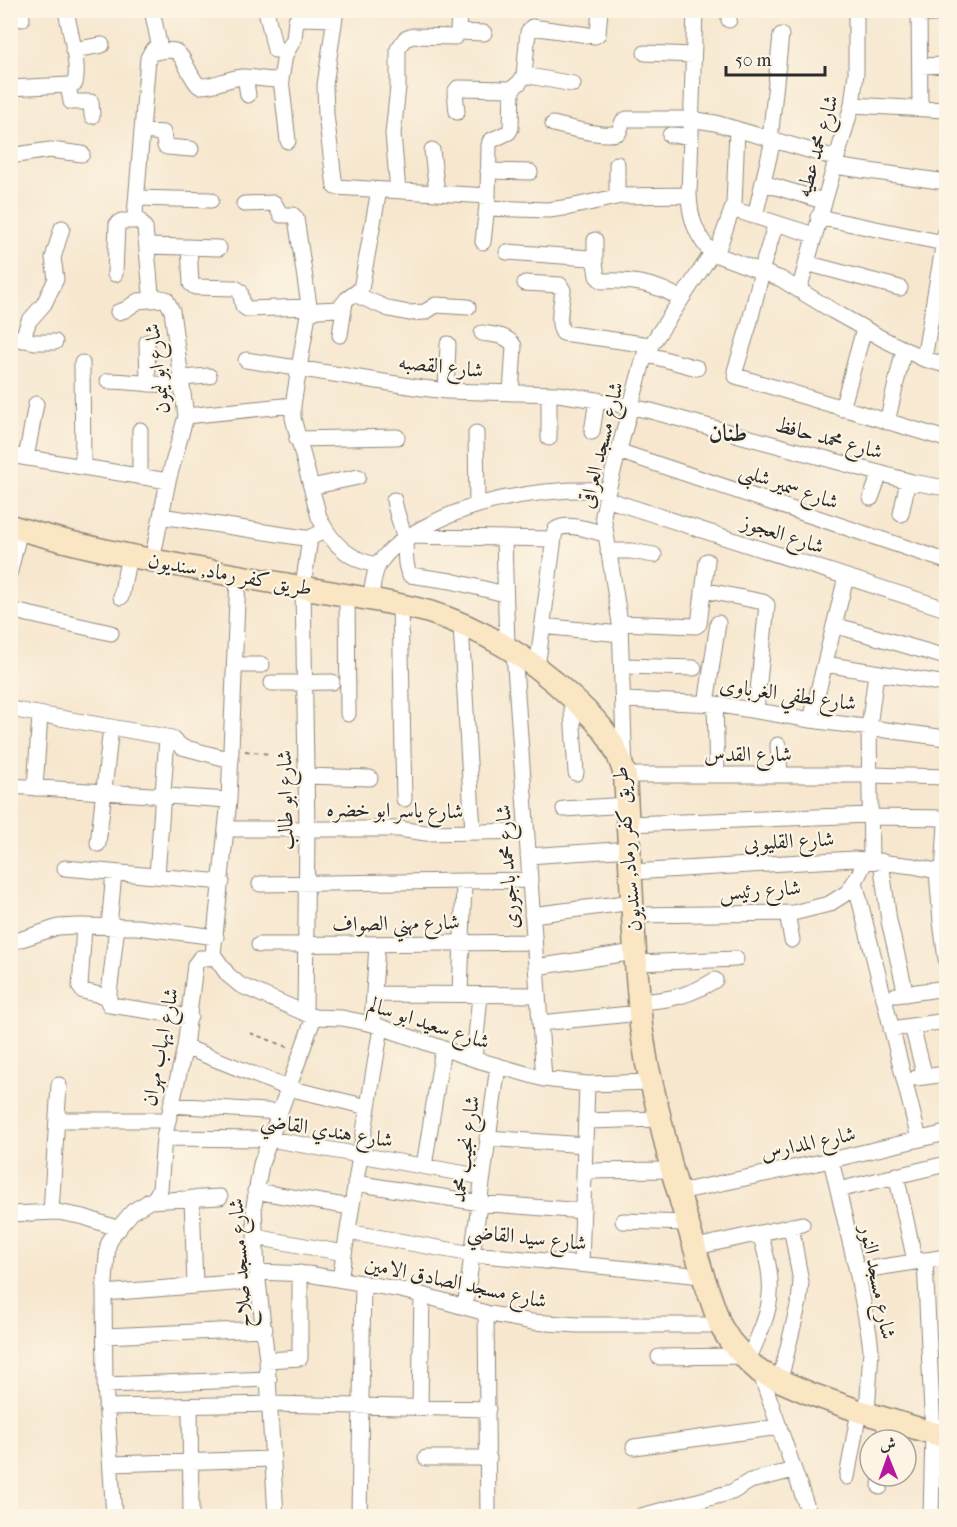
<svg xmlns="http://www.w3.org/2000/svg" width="957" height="1527" viewBox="0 0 957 1527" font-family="'IM FELL French Canon',Amiri,serif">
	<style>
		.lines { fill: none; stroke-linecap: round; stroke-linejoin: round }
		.street-casing { stroke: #91897d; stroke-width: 17 }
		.secondary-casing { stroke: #91897d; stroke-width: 25 }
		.path { stroke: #91897d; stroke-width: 2; stroke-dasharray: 4.5 4.5; stroke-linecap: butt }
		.street { stroke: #fff; stroke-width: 15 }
		.secondary { stroke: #fbe6c3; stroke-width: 22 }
		.labels { text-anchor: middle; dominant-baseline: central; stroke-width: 4.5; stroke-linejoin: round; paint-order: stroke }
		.street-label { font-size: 21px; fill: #2b2b2b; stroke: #fcf5e5 }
		.quarter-label { font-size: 24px; font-weight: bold; fill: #2b2b2b; stroke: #fcf5e5 }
	</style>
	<rect width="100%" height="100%" fill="#fcf5e5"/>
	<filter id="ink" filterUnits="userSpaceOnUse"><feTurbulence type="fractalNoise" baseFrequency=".0167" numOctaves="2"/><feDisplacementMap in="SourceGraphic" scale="12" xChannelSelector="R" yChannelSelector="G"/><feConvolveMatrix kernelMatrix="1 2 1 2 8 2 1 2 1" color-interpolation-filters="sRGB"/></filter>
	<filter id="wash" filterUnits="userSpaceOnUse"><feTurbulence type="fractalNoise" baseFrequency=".008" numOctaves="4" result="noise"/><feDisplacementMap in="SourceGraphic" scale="24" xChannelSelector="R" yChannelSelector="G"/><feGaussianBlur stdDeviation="1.35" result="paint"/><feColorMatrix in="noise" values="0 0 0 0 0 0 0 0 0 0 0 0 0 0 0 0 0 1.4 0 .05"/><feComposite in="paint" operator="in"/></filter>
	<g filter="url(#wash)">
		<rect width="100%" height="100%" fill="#f7e7cf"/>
	</g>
	<g filter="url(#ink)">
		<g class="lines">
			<!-- street casing -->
			<g class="street-casing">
				<path id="street" d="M21,10L22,19
					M152,10L159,44L151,52L148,58L135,215L145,228L151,293L155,297L166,299L172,311L186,416L168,481L152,561
					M266,10L275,50H288
					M336,10L325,85L326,115L335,187L488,196
					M695,10L689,195C690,218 696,236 712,253L781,279L833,311L883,339L924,359L946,365
					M919,10L920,109
					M920,15L946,13
					M729,20V10
					M458,32L484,33
					M73,50L102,45
					M151,52C158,52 168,49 175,51C184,55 190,78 199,86C215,87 227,78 242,77C255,76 267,82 281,79L285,55L294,39L296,20L303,18L334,19
					M645,53L693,55
					M920,66L946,65
					M524,75L573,84
					M245,77L248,95
					M281,79L288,141
					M68,85L71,102H91L92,116
					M10,88L68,85L75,83C80,65 69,29 66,10
					M852,105L946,110
					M457,112L455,92L458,88L512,89
					M553,124C567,127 608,139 619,132L623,121L627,119H691L715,123L836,158
					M143,131L163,133L165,146L167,147L191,149
					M670,135L690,136
					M770,139L781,35
					M432,150L437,193
					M10,156L50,150L82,154
					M617,164V197
					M834,166L946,182
					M488,171L530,172
					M763,183L823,201
					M398,191L393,134L398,87V49L405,39L413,36L455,37L458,32L459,10
					M137,198L211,200
					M244,204L274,203L281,215H293L296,218L310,312
					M487,208L549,210L570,207L621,196L689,195
					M732,209L814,235
					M755,216L773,140
					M818,217L944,243
					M595,240V263
					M483,242L488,196L489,146L490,141L509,132L511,128L512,89L520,82L524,75L528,32L532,27L595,36L598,34L600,10
					M147,246L219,248
					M10,247V271
					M189,247L191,284L195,287L235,288L240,291L243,306L247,309L309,307
					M507,252L590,258L595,263L597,276L602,281C631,280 656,283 681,299
					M712,253L645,354L608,490L603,515L620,623L625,775H870L946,777
					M716,255L734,204L737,129
					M806,263L900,288
					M761,271L776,223
					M762,271L749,325L735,371L736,376L946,439
					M115,274L117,224L121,221H140
					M525,283L560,285L563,290C562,303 556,322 563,333L650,345
					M799,290L852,105L856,73V10
					M354,294L389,309L409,313L425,312L436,305L468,307
					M118,312L125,310L138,301L163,299
					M482,333C493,335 508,335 514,346L511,393
					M340,335L345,302
					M10,337L35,342H55
					M22,340L29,321L44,304L56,279L53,258L62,228
					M147,342L148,384
					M645,354L697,368
					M924,359L946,230
					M246,360L415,387L446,391L558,394L597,400L651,411L912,482L946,488
					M82,363L83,467
					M181,378L209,376
					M108,381C133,381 157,386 182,385
					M446,391L448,344
					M549,394V438
					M842,409L864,329
					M186,416L293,405
					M887,422L904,349
					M140,430V477
					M592,432L597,400
					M476,433L477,505
					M297,439L397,437
					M618,451L946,561
					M10,455L168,481
					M26,458L36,404
					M311,487L358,477
					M871,498L880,473
					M606,499L946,609
					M394,500C396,514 403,528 405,542C406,553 404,566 410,575L451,581L505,594
					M901,514L908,481
					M161,516L304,538H310L318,534
					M408,536L553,539
					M504,538L507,647
					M608,551H631L654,555
					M378,565C349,561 331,543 319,517L293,418V405L308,314L318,310L339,309L347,299L361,289L379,190
					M10,571L20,529
					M703,590L763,602L767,605L756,710
					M347,595L348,714
					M121,597L129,555
					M370,599C373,588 373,573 379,564C389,548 405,538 421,529C479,497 543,488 608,490
					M400,605L404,799
					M10,610L111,633
					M620,623L696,626L699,624L707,561
					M461,625L473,832
					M834,625L946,657
					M542,626L620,634
					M514,652L544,1079
					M825,664L946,684
					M235,665H262
					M623,666L694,668
					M537,668L555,530C567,521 592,531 605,534
					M272,683L332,682
					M571,696L576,773
					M624,700L715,704L811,720L946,738
					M706,704L718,623
					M715,704L717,775
					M10,709L172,738L182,747L231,760
					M811,720L846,577
					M778,745L780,775
					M306,776L370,778
					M10,786L229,800
					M35,788L40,715
					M564,809L627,805
					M871,817L946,818
					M628,824L871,815
					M227,829H399L426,833L526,831
					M98,844L111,727
					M528,856L631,849
					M871,860L869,727L876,674
					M881,861L889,921L906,994
					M65,868L222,882
					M632,872L854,859L913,866L946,873
					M937,872L941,922L946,959
					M943,873L946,823
					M157,876L167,738
					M855,882L919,1139
					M260,884L530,880
					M787,913L792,940
					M532,915L633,902
					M634,915L793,913L829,904L848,892L858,876L866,860
					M84,926L80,987L83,991L109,997
					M109,926L114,873
					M117,926L108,1002L110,1005L190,1017
					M10,943L58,927L77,926L137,927L216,937
					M259,945L534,942
					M213,954L228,975L240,985L314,1017L342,1018L372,1024L474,1059L544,1079L587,1084L651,1082
					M637,963L736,959
					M536,967L635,952
					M374,994L538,995
					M460,994L464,883
					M896,995L946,988
					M639,1002C670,1000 689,996 715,980
					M305,1013L307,830L303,587L310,538
					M540,1023L640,1013
					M372,1024L377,945
					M912,1026L925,1077
					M891,1029L946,1021
					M185,1047L288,1088L368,1107
					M474,1059L480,995
					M916,1078L946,1074
					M171,1105L280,1112
					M57,1120H167
					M586,1121L661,1119
					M164,1138L270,1139L483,1177
					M487,1138L585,1145
					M831,1160L857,1271L869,1334L871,1350L867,1413
					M424,1166L443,1048
					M584,1171L672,1170
					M896,1175L915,1261
					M355,1183L480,1203L583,1211
					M838,1190L946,1164
					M255,1191L351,1207
					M679,1192L831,1160L946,1133
					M192,1198L195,1286
					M149,1201L220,1197
					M51,1212L59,1085
					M10,1214L58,1212L84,1217L119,1229
					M623,1221L688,1223
					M348,1232L472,1254L703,1276
					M255,1237L344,1253
					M696,1247L802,1224
					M925,1260L933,1434L931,1516
					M581,1264L587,1084
					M857,1271L946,1257
					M257,1272L308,1274L396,1289L422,1295L486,1313L532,1322L578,1325H720
					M340,1279L381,1027
					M104,1293L258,1281
					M465,1307L498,1066
					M486,1313L488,1516
					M105,1336L265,1329
					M659,1357L743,1356
					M267,1360L300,1358V1273
					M748,1361C756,1340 769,1317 770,1294C772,1273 765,1252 760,1233
					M760,1372L810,1516
					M780,1380L799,1302L801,1282L791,1226
					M105,1385L269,1379
					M190,1406L191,1516
					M106,1407L270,1404L488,1409
					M420,1407L422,1295
					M884,1440L886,1420
					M634,1447L779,1427
					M426,1458H489
					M111,1464L273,1459
					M847,1477L859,1411
					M880,1487L881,1476
					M114,1516L105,1385L104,1293L108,1245L114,1233L133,1211L155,1198L160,1189L164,1138L185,1047L195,965L200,958H208L213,954L229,800L238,576
					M276,1516L267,1360L257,1272L254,1206L261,1164L314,1017
					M359,1516L363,1283
					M641,1516L732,1492L750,1481L794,1470"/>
			</g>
			<!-- secondary casing -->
			<g class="secondary-casing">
				<path id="secondary" d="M10,526C76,546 143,559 210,571C253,579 297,586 340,594C370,599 400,604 429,612C481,628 530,658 569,695C598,721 614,737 625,775L635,952L641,1026L647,1064L672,1170L703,1276L720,1325L730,1341L748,1361L760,1372L811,1394L859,1411L946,1437"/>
			</g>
			<!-- path -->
			<path class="path" d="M245,751L269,754
				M250,1033L288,1047"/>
			<!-- street -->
			<use href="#street" class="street"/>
			<!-- secondary -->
			<use href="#secondary" class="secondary"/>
		</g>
	</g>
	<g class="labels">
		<!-- street labels -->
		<g class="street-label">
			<text transform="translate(817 146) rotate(-74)">شارع محمد عطيه</text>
			<text transform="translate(441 366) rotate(6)">شارع القصبه</text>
			<text transform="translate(157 369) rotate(-97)">شارع ابو ليمون</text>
			<text transform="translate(829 438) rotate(15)">شارع محمد حافظ</text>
			<text transform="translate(601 445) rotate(-76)">شارع مسجد العراقى</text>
			<text transform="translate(789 486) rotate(19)">شارع سمير شلبى</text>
			<text transform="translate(783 534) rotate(18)">شارع العجوز</text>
			<text transform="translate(230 574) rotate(10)">طريق كفر رماد, سنديون</text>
			<text transform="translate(788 694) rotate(8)">شارع لطفي الغرباوى</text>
			<text x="748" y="754">شارع القدس</text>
			<text transform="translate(285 800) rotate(-91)">شارع ابو طالب</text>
			<text transform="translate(395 810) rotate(1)">شارع ياسر ابو خضره</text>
			<text transform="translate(789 841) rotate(-3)">شارع القليوبى</text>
			<text transform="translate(627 849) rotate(-95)">طريق كفر رماد, سنديون</text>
			<text transform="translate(507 867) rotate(-94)">شارع محمد باجورى</text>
			<text transform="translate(760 890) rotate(-4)">شارع رئيس</text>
			<text transform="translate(396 923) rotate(-1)">شارع مهني الصواف</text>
			<text transform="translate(429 1023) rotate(18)">شارع سعيد ابو سالم</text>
			<text transform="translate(160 1047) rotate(-79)">شارع ايهاب مهران</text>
			<text transform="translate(327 1130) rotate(9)">شارع هندي القاضي</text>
			<text transform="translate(808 1143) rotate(-12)">شارع المدارس</text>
			<text transform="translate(465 1149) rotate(-82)">شارع نجيب محمد</text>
			<text transform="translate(527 1237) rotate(6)">شارع سيد القاضي</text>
			<text transform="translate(240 1263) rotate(-94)">شارع مسجد صلاح</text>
			<text transform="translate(456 1282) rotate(12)">شارع مسجد الصادق الامين</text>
			<text transform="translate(878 1282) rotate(79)">شارع مسجد النور</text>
		</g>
		<!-- quarter labels -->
		<g class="quarter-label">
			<text x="728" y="433">طنان</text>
		</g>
	</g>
	<!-- margin -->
	<rect width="957" height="1527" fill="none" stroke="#fcf5e5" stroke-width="36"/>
	<!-- north arrow -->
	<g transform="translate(888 1458) rotate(359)"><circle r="28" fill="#fcf5e5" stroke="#a8a49b" stroke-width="1.5"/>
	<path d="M0-4.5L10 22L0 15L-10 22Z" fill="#b5179e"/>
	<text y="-9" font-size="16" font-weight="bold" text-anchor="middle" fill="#2b2b2b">ش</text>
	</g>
	<!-- scale -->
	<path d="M726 66v9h99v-9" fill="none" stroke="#2b2b2b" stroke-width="3"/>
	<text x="735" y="66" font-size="18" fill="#2b2b2b" stroke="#fcf5e5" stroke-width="4.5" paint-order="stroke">50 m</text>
</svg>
